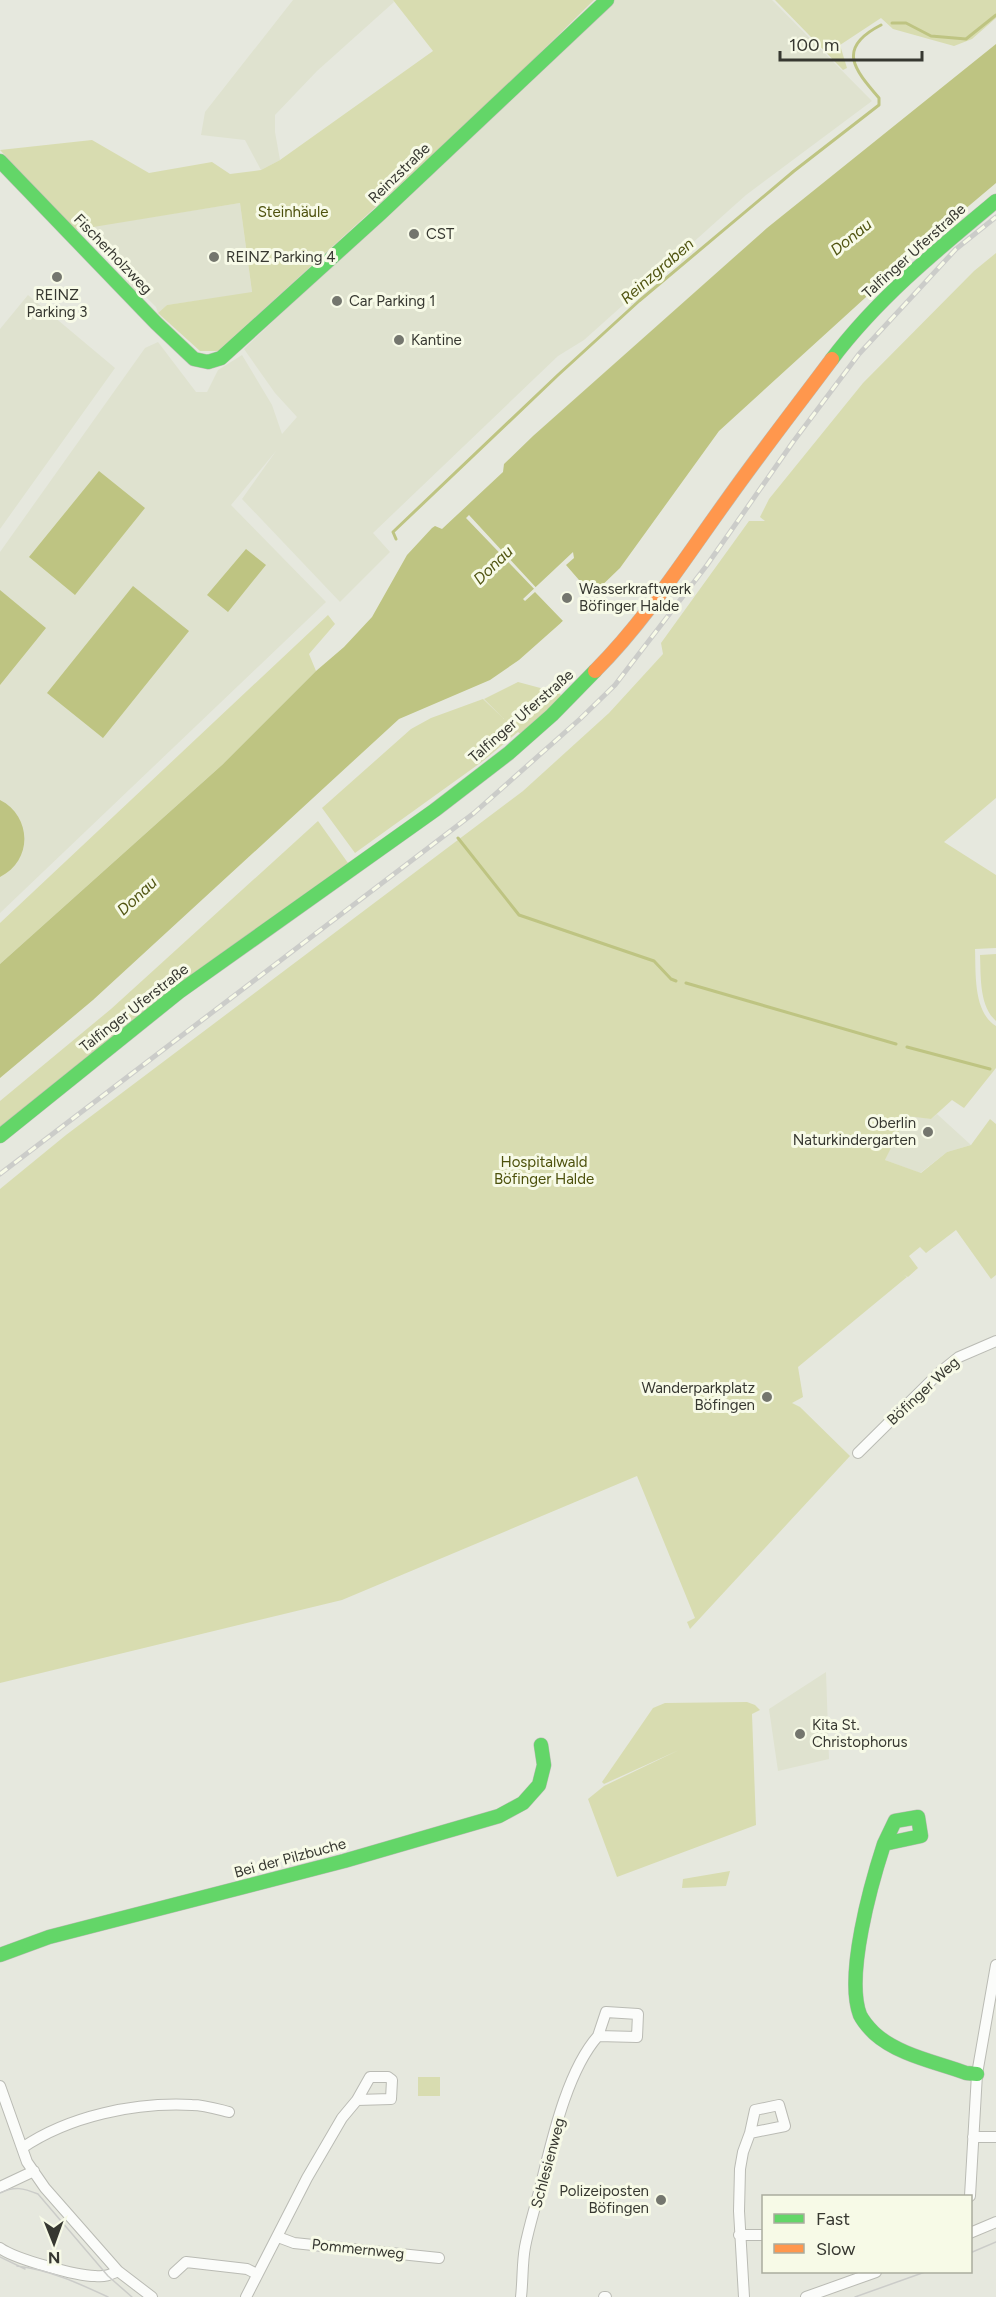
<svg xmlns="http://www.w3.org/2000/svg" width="996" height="2297" viewBox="0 0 996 2297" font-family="Figtree,sans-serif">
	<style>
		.built { fill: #dfe2cf }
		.green { fill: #d8dcb0 }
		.water { fill: #bec482 }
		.pier { fill: #e6e8de }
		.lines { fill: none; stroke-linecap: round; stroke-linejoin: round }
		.stream { stroke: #bec482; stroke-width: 3 }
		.street-casing { stroke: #babbb4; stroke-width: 12 }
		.fast-casing { stroke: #babbb4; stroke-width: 15 }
		.slow-casing { stroke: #babbb4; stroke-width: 15 }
		.street { stroke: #fbfcfa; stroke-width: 10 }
		.fast { stroke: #63d668; stroke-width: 14 }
		.slow { stroke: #ff974d; stroke-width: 14 }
		.tram { stroke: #cbccc9; stroke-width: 1.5 }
		.rail-casing { stroke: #cbccc9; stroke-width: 5 }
		.rail { stroke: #f7fae7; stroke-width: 3; stroke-dasharray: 9; stroke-linecap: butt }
		.poi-dot { fill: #74766e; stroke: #f7fae7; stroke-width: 2 }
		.labels { text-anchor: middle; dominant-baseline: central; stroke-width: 6; stroke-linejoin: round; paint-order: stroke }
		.street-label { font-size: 15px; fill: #373831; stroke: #f7fae7 }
		.park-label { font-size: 15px; fill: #4d510c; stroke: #f7fae7 }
		.poi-label { font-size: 15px; fill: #373831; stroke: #f7fae7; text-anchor: start }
		.water-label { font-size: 16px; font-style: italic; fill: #515512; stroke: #f7fae7 }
	</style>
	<rect width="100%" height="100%" fill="#e6e8de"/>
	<!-- built -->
	<path class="built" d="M293,0H393L394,2L317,71L275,115V132L280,160L261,170L245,140L201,135L205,112Z
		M612,0H772L872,101L746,195L584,340L558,356L373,533L390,552L340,602L242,499L276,451L231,505L326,602L0,913V552L145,348L158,342L196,392H207L218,370L242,355L272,405L282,434L297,417L275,393L244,349Z
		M240,203L252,293L167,305L158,313L156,307L146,297H139L98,244L94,226Z
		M28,295L115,368L0,529V329Z
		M937,1114L971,1145L947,1152L920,1173L885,1160L907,1115L931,1119Z
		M826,1672L829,1759L778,1771L769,1709Z"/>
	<!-- green -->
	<path class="green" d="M393,0H594L483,109L218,351H200L158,313L167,305L252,292L240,203L75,230L0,150L92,140L149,173L212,162L230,174L261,170L280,160L433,51Z
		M775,0H996V18L972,39L954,46L893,29L881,18L840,45L847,68L843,70Z
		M996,253V798L944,842L996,875V948L975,949C976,973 973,1012 996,1026V1068L964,1108L952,1100L931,1119L907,1116L885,1160L921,1173L947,1152L971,1145L990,1119L996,1124V1275L991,1279L956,1230L926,1253L920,1247L909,1256L918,1268L908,1277L904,1275L907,1277L798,1367L803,1397L792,1403L800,1407L850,1456L690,1629L687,1622L695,1618L637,1476L342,1600L0,1683V1189L66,1135L523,791L609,713L663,654L661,643L749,521H765L760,517L769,499L863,383L974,271Z
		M328,615L335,624L309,654L316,671L222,765L0,964V923Z
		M518,682L559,693L563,697L523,736L518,732L483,761L355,853L322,808L411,729L431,718L483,699L504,719L484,699Z
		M318,821L348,863L0,1131V1101L111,1009Z
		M996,954V1021C979,1006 981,976 980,955Z
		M747,1702L755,1705L760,1710L752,1714L756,1825L617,1877L588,1799L604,1786L679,1750L604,1784L602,1782L653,1708L665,1703Z
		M730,1871L726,1886L682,1888L683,1879Z
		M418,2077H440V2096H418Z"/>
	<!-- water -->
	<path class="water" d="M996,44V183L932,237L719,431L620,568L592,595L566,565L574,558L573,552L523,599L525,601L535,592L563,621L519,660L490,680L399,719L93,1000L0,1078V964L222,765L316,671L344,647L372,617L407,555L432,528L435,526L442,529L503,472L504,464L533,436L767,228Z
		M99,471L145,508L75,595L29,557Z
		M246,549L266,565L228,612L207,595Z
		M133,586L189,631L103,738L47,693Z
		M0,590L46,628L0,685Z
		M0,800C32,816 33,861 0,877Z"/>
	<!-- pier -->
	<path class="pier" d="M469,515L565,619L563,625L561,623L564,620L466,518Z"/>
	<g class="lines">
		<!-- stream -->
		<path class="stream" d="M892,23H906L931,36L966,39L996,15
			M396,539L393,532L558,375L639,301L794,171L879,105V98C854,69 836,48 881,25
			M458,838L519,915L654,961L671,979L676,981
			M686,983L896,1044
			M907,1047L990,1069"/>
		<!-- street casing -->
		<g class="street-casing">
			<path id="street" d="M858,1453L939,1373L959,1357L996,1341
				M0,2086L27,2162L45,2188L118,2271L152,2297
				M973,2137H996
				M22,2148C69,2116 135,2102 192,2105C204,2105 217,2109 229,2112
				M0,2187L34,2171
				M970,2196L977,2074L996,1965
				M970,2233L996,2222
				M739,2235H764
				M278,2237L294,2243L439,2258
				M0,2248C15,2259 77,2276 95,2276C105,2277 110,2275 118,2271
				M174,2273L186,2262L247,2269L257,2274
				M246,2297L307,2178L342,2118L357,2100L370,2077H388L392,2080L391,2099L357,2100
				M521,2297C523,2280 522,2263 525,2247C529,2226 536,2205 541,2184C552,2140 567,2071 598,2036L637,2037L638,2014L606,2012L598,2036
				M604,2297H606
				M744,2297L739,2211L740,2169L743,2152L750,2133L755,2110L779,2105L785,2126L750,2133
				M806,2297L876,2272"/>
		</g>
		<!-- fast casing -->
		<g class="fast-casing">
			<path id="fast" d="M0,161L156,323L194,359L208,362L221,358L381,213L607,0
				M832,359C878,298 937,250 996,201
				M0,1136L179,992L435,810L509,753L552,715L595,671
				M884,1844L895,1821L918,1817L921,1836L884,1844C871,1884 845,1976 860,2015C863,2021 869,2028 874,2033C898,2055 936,2062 966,2073L977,2074
				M0,1955L49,1937L344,1861L499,1816L523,1803L539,1785L544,1765L541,1745"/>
		</g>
		<!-- slow casing -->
		<g class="slow-casing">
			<path id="slow" d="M595,671C646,620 685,558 727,500C761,452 797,406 832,359"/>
		</g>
		<!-- street -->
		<use href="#street" class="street"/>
		<!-- fast -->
		<use href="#fast" class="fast"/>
		<!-- slow -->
		<use href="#slow" class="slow"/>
		<!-- tram -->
		<path class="tram" d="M0,2193C15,2186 23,2188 38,2194L108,2276L132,2297
			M970,2253L996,2242
			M0,2257L25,2269
			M17,2266C50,2270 78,2283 108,2297
			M855,2297L925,2272"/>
		<!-- rail casing -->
		<g class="rail-casing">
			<path id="rail" d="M0,1174L474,813L580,719L615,685L707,565L793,442L859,354L956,249L996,217"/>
		</g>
		<!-- rail -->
		<use href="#rail" class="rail"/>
	</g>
	<!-- markers -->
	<g class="poi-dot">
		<circle cx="414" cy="234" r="6"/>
		<circle cx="214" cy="257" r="6"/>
		<circle cx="57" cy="277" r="6"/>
		<circle cx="337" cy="301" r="6"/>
		<circle cx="399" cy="340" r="6"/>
		<circle cx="567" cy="598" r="6"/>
		<circle cx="928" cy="1132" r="6"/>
		<circle cx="767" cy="1397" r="6"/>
		<circle cx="800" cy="1734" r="6"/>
		<circle cx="661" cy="2200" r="6"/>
	</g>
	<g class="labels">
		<!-- street labels -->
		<g class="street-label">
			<text transform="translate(399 173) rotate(-44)">Reinzstraße</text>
			<text transform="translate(914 251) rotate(-42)">Talfinger Uferstraße</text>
			<text transform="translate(113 254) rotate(46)">Fischerholzweg</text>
			<text transform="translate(521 716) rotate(-41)">Talfinger Uferstraße</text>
			<text transform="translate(134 1008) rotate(-38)">Talfinger Uferstraße</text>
			<text transform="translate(923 1391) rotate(-43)">Böfinger Weg</text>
			<text transform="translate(290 1858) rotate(-15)">Bei der Pilzbuche</text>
			<text transform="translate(548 2163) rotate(-75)">Schlesienweg</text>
			<text transform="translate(358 2249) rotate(6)">Pommernweg</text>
		</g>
		<!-- park labels -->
		<g class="park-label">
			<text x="293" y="212">Steinhäule</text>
			<text x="544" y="1162">Hospitalwald<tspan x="544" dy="17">Böfinger Halde</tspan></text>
		</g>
		<!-- poi labels -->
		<g class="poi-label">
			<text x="426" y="234">CST</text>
			<text x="226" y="257">REINZ Parking 4</text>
			<text x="57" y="295" text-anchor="middle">REINZ<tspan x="57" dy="17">Parking 3</tspan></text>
			<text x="349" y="301">Car Parking 1</text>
			<text x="411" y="340">Kantine</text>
			<text x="579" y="589">Wasserkraftwerk<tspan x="579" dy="17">Böfinger Halde</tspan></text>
			<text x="916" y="1123" text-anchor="end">Oberlin<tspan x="916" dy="17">Naturkindergarten</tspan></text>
			<text x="755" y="1388" text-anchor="end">Wanderparkplatz<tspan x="755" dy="17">Böfingen</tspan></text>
			<text x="812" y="1725">Kita St.<tspan x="812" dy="17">Christophorus</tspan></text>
			<text x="649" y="2191" text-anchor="end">Polizeiposten<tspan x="649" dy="17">Böfingen</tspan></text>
		</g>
		<!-- water labels -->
		<g class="water-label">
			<text transform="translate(851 237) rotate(-39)">Donau</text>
			<text transform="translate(657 271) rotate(-41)">Reinzgraben</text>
			<text transform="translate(493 565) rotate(-44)">Donau</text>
			<text transform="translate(137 896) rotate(-43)">Donau</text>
		</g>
	</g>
	<!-- legend -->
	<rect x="762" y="2195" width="210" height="78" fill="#f7fae7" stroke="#aaac9e" stroke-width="1.5"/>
	<rect x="774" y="2214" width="30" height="9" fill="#63d668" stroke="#aaac9e" stroke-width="1.5"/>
	<text x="816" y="2225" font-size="18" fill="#373831">Fast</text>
	<rect x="774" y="2244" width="30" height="9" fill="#ff974d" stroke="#aaac9e" stroke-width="1.5"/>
	<text x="816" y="2255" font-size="18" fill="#373831">Slow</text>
	<!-- north arrow -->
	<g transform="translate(54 2243) rotate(179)" stroke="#f7fae7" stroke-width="4.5" paint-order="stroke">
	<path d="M0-4.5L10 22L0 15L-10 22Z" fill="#373831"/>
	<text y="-9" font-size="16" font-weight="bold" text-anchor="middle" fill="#373831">N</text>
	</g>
	<!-- scale -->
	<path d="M780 51v9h142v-9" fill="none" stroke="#373831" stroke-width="3"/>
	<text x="789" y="51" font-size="18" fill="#373831" stroke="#f7fae7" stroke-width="4.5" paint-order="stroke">100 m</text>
</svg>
